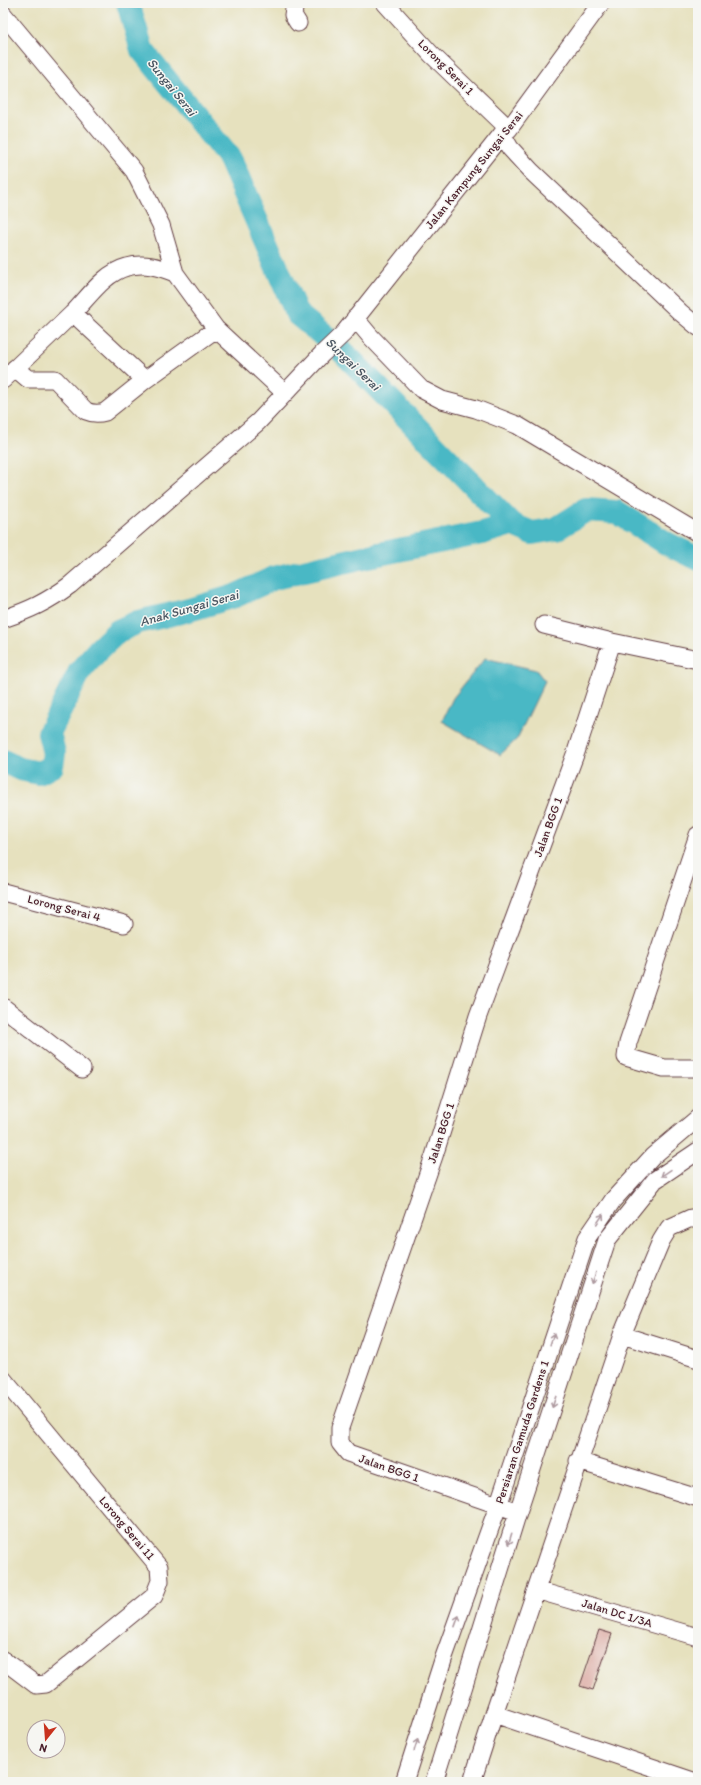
<svg xmlns="http://www.w3.org/2000/svg" width="701" height="1785" viewBox="0 0 701 1785" font-family="Itim,sans-serif">
	<style>
		.water { fill: #4ab8c5; stroke: #4a6c78 }
		.lines { fill: none; stroke-linecap: round; stroke-linejoin: round }
		.river { stroke: #4ab8c5; stroke-width: 24 }
		.building { fill: #d9a19a }
		.minor-casing { stroke: #613c41; stroke-width: 19 }
		.minor { stroke: #fff; stroke-width: 17 }
		.oneway { stroke: #ae9aa0 }
		.labels { text-anchor: middle; dominant-baseline: central; stroke-width: 3; stroke-linejoin: round; paint-order: stroke }
		.street-label { font-size: 12px; fill: #4a1f2b; stroke: #f6f6f2 }
		.water-label { font-size: 13px; font-style: italic; fill: #4a5561; stroke: #f6f6f2 }
	</style>
	<rect width="100%" height="100%" fill="#f6f6f2"/>
	<filter id="ink" filterUnits="userSpaceOnUse"><feTurbulence type="fractalNoise" baseFrequency=".025" numOctaves="2"/><feDisplacementMap in="SourceGraphic" scale="8" xChannelSelector="R" yChannelSelector="G"/><feConvolveMatrix kernelMatrix="1 2 1 2 8 2 1 2 1" color-interpolation-filters="sRGB"/></filter>
	<filter id="wash" filterUnits="userSpaceOnUse"><feTurbulence type="fractalNoise" baseFrequency=".012" numOctaves="4" result="noise"/><feDisplacementMap in="SourceGraphic" scale="16" xChannelSelector="R" yChannelSelector="G"/><feGaussianBlur stdDeviation="0.9" result="paint"/><feColorMatrix in="noise" values="0 0 0 0 0 0 0 0 0 0 0 0 0 0 0 0 0 1.4 0 .05"/><feComposite in="paint" operator="in"/></filter>
	<g filter="url(#wash)">
		<rect width="100%" height="100%" fill="#e6e1be"/>
		<!-- water -->
		<path class="water" d="M485,658L536,670L545,681L517,739L500,755L442,721L453,698Z"/>
		<g class="lines">
			<!-- river -->
			<path class="river" d="M128,3L142,50L230,159L297,314L340,349L511,524L532,533L556,529L586,510L617,512L666,543L698,559
				M3,761L20,769L39,773L52,766L54,753L49,733L80,671L98,650L118,631L138,622L189,610L235,596L274,578L364,557L482,533L511,524"/>
		</g>
		<g id="blocks">
			<!-- building -->
			<path class="building" d="M599,1630L612,1634L593,1690L580,1686Z"/>
		</g>
	</g>
	<g filter="url(#ink)">
		<use href="#blocks" fill-opacity="0" stroke="#613c41" stroke-width="1"/>
		<g class="lines">
			<!-- minor casing -->
			<g class="minor-casing">
				<path id="minor" d="M295,3L293,15L298,23
					M385,3L431,54L509,129
					M3,14L134,171L161,225L175,273L216,329L285,393
					M502,134L510,148L531,171L680,312L698,327
					M73,313L145,380
					M355,318L370,336L421,389L442,400L476,409L517,425L698,533
					M15,368L28,379H55L86,411C93,414 98,414 105,412L145,380L216,329
					M3,380C26,358 49,336 72,314C88,298 104,273 127,267C144,262 159,267 175,273
					M3,619C30,610 47,602 70,585L258,422L322,354L344,333L502,134L509,129L601,3
					M544,625L612,642L698,660
					M698,835L628,1043L626,1057L664,1068H698
					M3,892L124,924
					M3,1007L82,1069
					M622,1335L698,1359
					M3,1379L159,1567L160,1581L154,1596L46,1684L36,1685L3,1660
					M578,1461L698,1498
					M518,1512L348,1453L340,1443V1428L434,1156L478,1016L576,752L612,642
					M536,1590L698,1637
					M494,1714L696,1782
					M404,1782L444,1657L498,1506L587,1238L613,1200L653,1156L698,1118
					M434,1782L518,1512L607,1240L655,1180L698,1151
					M472,1782L494,1714L622,1335L661,1241L669,1228L691,1218L698,1220"/>
			</g>
			<!-- minor -->
			<use href="#minor" class="minor"/>
		</g>
		<!-- one-way arrows -->
		<defs><path id="oneway-shaft" d="M-6 0H5M1.5-3L5.5 0L1.5 3" fill="none" stroke-width="1.6" stroke-linecap="round" stroke-linejoin="round"/></defs>
		<g class="oneway">
			<use href="#oneway-shaft" transform="translate(666 1173) rotate(146)"/>
			<use href="#oneway-shaft" transform="translate(600 1219) rotate(-56)"/>
			<use href="#oneway-shaft" transform="translate(594 1278) rotate(108)"/>
			<use href="#oneway-shaft" transform="translate(552 1339) rotate(-72)"/>
			<use href="#oneway-shaft" transform="translate(554 1402) rotate(108)"/>
			<use href="#oneway-shaft" transform="translate(510 1539) rotate(107)"/>
			<use href="#oneway-shaft" transform="translate(457 1621) rotate(-70)"/>
			<use href="#oneway-shaft" transform="translate(416 1745) rotate(-72)"/>
		</g>
	</g>
	<g class="labels">
		<!-- street labels -->
		<g class="street-label">
			<text transform="translate(446 67) rotate(45)">Lorong Serai 1</text>
			<text transform="translate(474 170) rotate(-51)">Jalan Kampung Sungai Serai</text>
			<text transform="translate(548 827) rotate(-70)">Jalan BGG 1</text>
			<text transform="translate(64 908) rotate(15)">Lorong Serai 4</text>
			<text transform="translate(441 1133) rotate(-72)">Jalan BGG 1</text>
			<text transform="translate(522 1432) rotate(-72)">Persiaran Gamuda Gardens 1</text>
			<text transform="translate(389 1468) rotate(19)">Jalan BGG 1</text>
			<text transform="translate(127 1528) rotate(50)">Lorong Serai 11</text>
			<text transform="translate(617 1613) rotate(17)">Jalan DC 1/3A</text>
		</g>
		<!-- water labels -->
		<g class="water-label">
			<text transform="translate(172 87) rotate(51)">Sungai Serai</text>
			<text transform="translate(353 364) rotate(44)">Sungai Serai</text>
			<text transform="translate(189 608) rotate(-16)">Anak Sungai Serai</text>
		</g>
	</g>
	<!-- margin -->
	<rect width="701" height="1785" fill="none" stroke="#f6f6f2" stroke-width="16"/>
	<!-- north arrow -->
	<g transform="translate(46 1739) rotate(197)"><circle r="19" fill="#f6f6f2" stroke="#b1a0a2"/>
	<path d="M0-3L7 15L0 10L-7 15Z" fill="#c8321e"/>
	<text y="-6" font-size="11" font-weight="bold" text-anchor="middle" fill="#4a1f2b">N</text>
	</g>
</svg>
